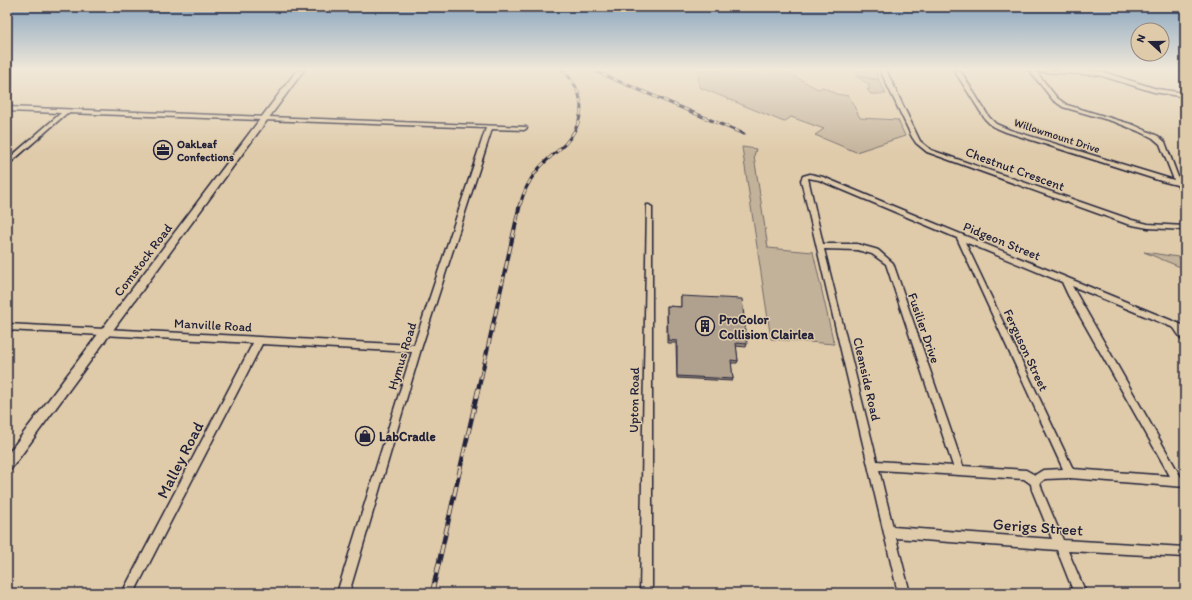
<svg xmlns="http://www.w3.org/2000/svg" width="1192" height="600" viewBox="0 0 1192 600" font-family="Itim,sans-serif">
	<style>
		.green { fill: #c3b29a; stroke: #726a6a }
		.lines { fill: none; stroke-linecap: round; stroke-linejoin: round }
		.minor-casing { stroke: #22223b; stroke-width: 3 }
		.tertiary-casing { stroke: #22223b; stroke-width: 3 }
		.minor { fill: #dfcbaa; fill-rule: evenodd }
		.tertiary { fill: #dfcbaa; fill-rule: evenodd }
		.rail-far2-casing { stroke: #22223b; stroke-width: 3 }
		.rail-far1-casing { stroke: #22223b; stroke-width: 4 }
		.rail-casing { stroke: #22223b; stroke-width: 4.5 }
		.rail-far2 { stroke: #dfcbaa; stroke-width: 2; stroke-dasharray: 5.5; stroke-linecap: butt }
		.rail-far1 { stroke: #dfcbaa; stroke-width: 2.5; stroke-dasharray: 8; stroke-linecap: butt }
		.rail { stroke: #dfcbaa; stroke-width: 3; stroke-dasharray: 10; stroke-linecap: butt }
		.wall { fill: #978a7b; stroke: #22223b }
		.building { fill: #b0a18f; stroke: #22223b }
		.labels { text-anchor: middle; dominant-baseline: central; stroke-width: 3; stroke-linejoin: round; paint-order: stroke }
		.far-street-label { font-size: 11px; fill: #22223b; stroke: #dfcbaa }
		.far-poi-label { font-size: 11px; font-weight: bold; fill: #22223b; stroke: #dfcbaa; text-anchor: start }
		.street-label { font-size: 13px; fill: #22223b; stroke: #dfcbaa }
		.poi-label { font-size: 13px; font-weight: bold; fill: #22223b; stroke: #dfcbaa; text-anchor: start }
		.near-street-label { font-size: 16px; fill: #22223b; stroke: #dfcbaa }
	</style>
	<rect width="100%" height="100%" fill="#dfcbaa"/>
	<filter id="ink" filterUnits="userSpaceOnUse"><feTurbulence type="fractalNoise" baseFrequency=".025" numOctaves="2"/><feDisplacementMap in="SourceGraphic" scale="8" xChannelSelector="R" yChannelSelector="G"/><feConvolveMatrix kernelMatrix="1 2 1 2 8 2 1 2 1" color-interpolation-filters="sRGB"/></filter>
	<g filter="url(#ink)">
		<!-- green -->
		<path class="green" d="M698,70H783L818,89L823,87L836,94L849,96L860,118L898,120L905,136L856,152L815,135L824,129L791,117L784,122L699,87Z
			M853,70H875L879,79C870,79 860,78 853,70Z
			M856,76L879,80L886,94H871L867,90L870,89L868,87L870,85Z
			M742,147L756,149L754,156L768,248L813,252L834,344L771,339Z
			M1144,252L1185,258V269Z"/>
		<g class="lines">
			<!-- minor casing -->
			<g class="minor-casing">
				<path id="minor" d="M880,70H886L918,137L920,141L931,150L1132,220L1148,224L1185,226V230L1148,228L1127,224L927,152L916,143L912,137Z
					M954,70H960L989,117L996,124L1010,130L1174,180L1160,144L1153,138L1143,133L1115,122L1063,107L1053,100L1029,70H1035L1057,98L1067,105L1134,125L1158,136L1165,142L1178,177L1185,187V194L1183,193L1177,185L1161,181L1006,132L992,126L985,119Z
					M1038,70L1100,71L1157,89L1185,93V97L1154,92L1099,75L1041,72Z
					M7,107L526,127L527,128L524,130L492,129L421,349L349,593H337L412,352L262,344L134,593H122L253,343L7,330V324L414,345L486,128L67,113L9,164L7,165V160L61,113L7,111Z
					M810,174L823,177L924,219L1185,326V341L1182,340L1174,328L1072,286L1181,477H1185V487L1070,478L1045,479L1040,483L1042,490L1063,540L1185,547V557L1068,551L1086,593H1074L1057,550L896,538L910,593H898L801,180L803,176ZM808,178L819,180L957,238L1063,469L1043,470L1035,475L1026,470L963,466L893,263L878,250L875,249L857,244H823ZM965,242L1062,282L1068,295L1170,476L1073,469ZM824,249L857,250L872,254L886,264L953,466L877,461ZM879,470L1024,479L1031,484L1032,490L1052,539L893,527Z
					M647,205H649L652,207V593H640Z"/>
			</g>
			<!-- tertiary casing -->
			<g class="tertiary-casing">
				<path id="tertiary" d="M297,70H304L11,469L7,471V455Z"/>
			</g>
			<!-- minor -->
			<use href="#minor" class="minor"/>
			<!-- tertiary -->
			<use href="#tertiary" class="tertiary"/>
			<!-- rail-far2 casing -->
			<g class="rail-far2-casing">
				<path id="rail-far2" d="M592,70L744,134
					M520,205C523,194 528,182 536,172C544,161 555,154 565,144C587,119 586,93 563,70"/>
			</g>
			<!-- rail-far1 casing -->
			<g class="rail-far1-casing">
				<path id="rail-far1" d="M481,378L520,204"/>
			</g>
			<!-- rail casing -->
			<g class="rail-casing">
				<path id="rail" d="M432,593L481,377"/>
			</g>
			<!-- rail-far2 -->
			<use href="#rail-far2" class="rail-far2"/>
			<!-- rail-far1 -->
			<use href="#rail-far1" class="rail-far1"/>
			<!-- rail -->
			<use href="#rail" class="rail"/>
		</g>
		<!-- wall -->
		<path class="wall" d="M681,296L747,344L746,347L736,346L738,361L737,363H731L733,379L732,381L677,378L676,343H667V306L681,307Z"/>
		<!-- building -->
		<path class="building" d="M681,296L742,299L747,344L736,343L738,361L731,360L733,379L677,376V341L668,340L667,306L681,307Z"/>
	</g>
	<!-- sky -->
	<linearGradient id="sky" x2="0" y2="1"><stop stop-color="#89a5bf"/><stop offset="0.45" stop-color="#f1e8d9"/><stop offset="1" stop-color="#f1e8d9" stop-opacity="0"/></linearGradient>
	<rect width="1192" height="154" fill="url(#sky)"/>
	<!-- icons -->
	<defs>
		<g id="office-ring" transform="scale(1)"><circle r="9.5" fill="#dfcbaa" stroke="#22223b" stroke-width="1.5"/><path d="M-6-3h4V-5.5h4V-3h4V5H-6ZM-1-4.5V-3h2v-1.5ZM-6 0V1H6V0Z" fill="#22223b"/></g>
		<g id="building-ring" transform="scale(1)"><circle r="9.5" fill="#dfcbaa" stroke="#22223b" stroke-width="1.5"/><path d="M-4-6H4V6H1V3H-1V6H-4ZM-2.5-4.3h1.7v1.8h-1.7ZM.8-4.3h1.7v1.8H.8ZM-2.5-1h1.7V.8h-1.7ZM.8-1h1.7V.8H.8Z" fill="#22223b"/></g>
		<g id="shop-ring" transform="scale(1)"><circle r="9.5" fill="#dfcbaa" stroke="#22223b" stroke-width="1.5"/><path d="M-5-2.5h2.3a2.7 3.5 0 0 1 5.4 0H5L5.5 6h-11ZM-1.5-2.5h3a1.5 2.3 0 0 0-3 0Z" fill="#22223b"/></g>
	</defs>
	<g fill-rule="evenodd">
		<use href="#office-ring" x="163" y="150"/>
		<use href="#building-ring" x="705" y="326"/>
		<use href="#shop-ring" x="365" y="436"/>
	</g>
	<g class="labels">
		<!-- far-street labels -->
		<g class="far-street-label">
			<text transform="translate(1057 136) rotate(18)">Willowmount Drive</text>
		</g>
		<!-- far-poi labels -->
		<g class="far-poi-label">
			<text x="177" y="144">OakLeaf<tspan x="177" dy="13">Confections</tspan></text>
		</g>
		<!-- street labels -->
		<g class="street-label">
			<text transform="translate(1015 169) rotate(20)">Chestnut Crescent</text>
			<text transform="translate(1002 241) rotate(22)">Pidgeon Street</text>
			<text transform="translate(143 260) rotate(-53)">Comstock Road</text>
			<text transform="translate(213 325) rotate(3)">Manville Road</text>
			<text transform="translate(924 328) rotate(71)">Fusilier Drive</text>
			<text transform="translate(1026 350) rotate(65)">Ferguson Street</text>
			<text transform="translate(402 356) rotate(-73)">Hymus Road</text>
			<text transform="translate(867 379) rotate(77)">Cleanside Road</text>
			<text transform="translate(634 400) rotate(-89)">Upton Road</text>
		</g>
		<!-- poi labels -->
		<g class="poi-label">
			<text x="719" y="319">ProColor<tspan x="719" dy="15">Collision Clairlea</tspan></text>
			<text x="379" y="436">LabCradle</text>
		</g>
		<!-- near-street labels -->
		<g class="near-street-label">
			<text transform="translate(180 460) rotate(-63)">Malley Road</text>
			<text transform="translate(1038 527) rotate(4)">Gerigs Street</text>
		</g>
	</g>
	<!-- margin -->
	<rect width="1192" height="600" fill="none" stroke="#dfcbaa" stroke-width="24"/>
	<rect x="12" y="12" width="1168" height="576" fill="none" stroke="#22223b" stroke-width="1.5" filter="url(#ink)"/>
	<!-- north arrow -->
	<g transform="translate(1150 42) rotate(291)"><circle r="19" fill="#dfcbaa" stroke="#93877e"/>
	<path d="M0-3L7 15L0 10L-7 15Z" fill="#22223b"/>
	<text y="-6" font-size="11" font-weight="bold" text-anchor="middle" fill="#22223b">N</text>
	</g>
</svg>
